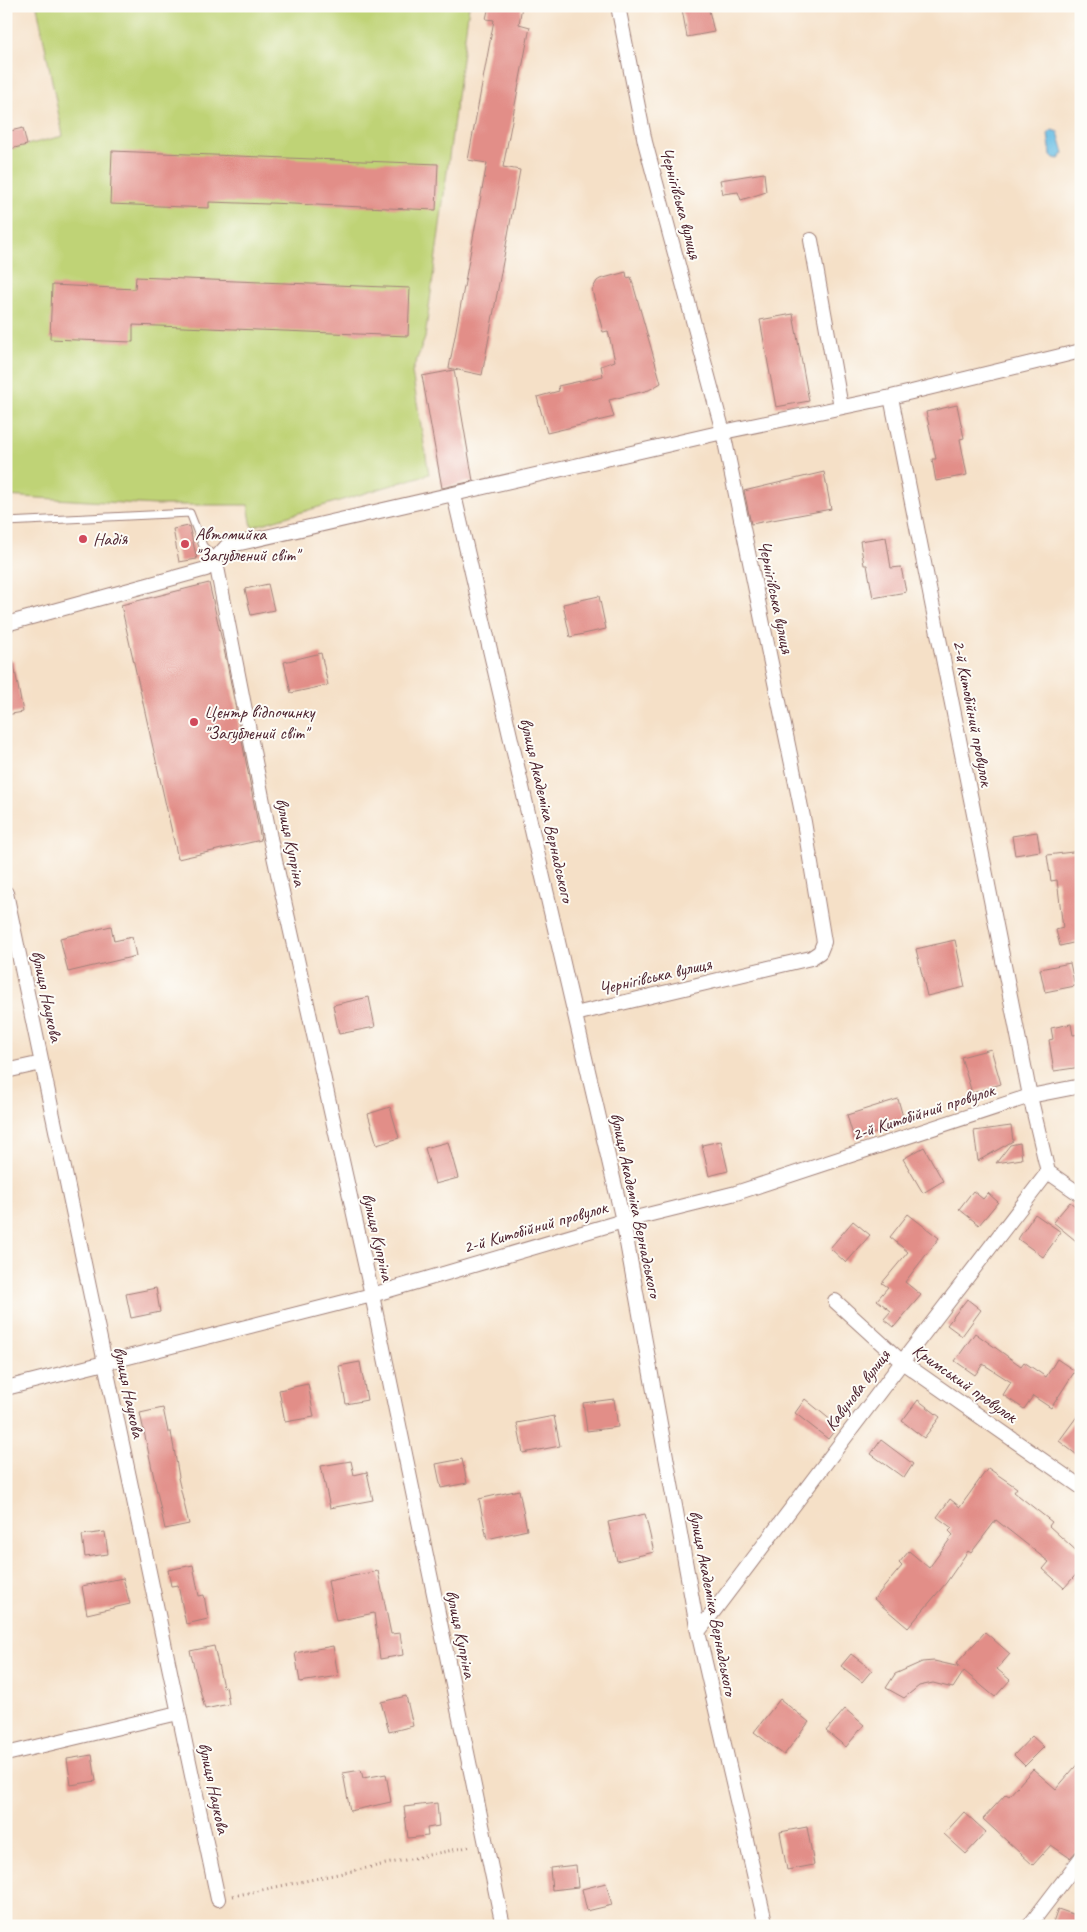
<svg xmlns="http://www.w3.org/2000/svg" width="1087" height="1932" viewBox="0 0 1087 1932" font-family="Caveat,sans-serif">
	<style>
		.green { fill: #bfd376; stroke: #847950 }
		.water { fill: #67bee4; stroke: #586e88 }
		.building { fill: #e28e88 }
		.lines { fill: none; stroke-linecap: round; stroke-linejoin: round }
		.service-casing { stroke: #a08079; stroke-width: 9 }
		.minor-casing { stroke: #a08079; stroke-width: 16 }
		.path { stroke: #a08079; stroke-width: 3; stroke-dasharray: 1 4; stroke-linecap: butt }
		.service { stroke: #fff; stroke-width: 7 }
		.minor { stroke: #fff; stroke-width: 14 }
		.poi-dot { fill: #d1495b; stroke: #fdfcf7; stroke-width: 2 }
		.labels { text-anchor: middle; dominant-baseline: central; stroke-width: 4; stroke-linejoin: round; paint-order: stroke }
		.street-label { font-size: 18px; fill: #4a1f2b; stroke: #fdfcf7 }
		.poi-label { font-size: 18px; fill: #4a1f2b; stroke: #fdfcf7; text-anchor: start }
	</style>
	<rect width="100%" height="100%" fill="#fdfcf7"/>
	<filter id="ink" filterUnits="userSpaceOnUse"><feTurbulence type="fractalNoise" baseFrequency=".02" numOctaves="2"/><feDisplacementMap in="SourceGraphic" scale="10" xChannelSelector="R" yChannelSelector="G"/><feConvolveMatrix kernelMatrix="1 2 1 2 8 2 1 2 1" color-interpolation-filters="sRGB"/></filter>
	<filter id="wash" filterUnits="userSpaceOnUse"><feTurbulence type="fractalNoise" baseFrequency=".0096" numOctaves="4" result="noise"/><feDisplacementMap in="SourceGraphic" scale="20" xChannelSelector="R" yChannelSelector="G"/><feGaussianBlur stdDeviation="1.12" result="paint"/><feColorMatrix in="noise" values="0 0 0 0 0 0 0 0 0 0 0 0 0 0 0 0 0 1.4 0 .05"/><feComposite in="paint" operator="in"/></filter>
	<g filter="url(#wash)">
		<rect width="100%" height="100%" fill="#f5e0c7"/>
		<!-- green -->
		<path class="green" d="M37,6H469L425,338L412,372L429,474L252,527L248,505H155L6,496V150L63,136Z"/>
		<!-- water -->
		<path class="water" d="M1052,130L1058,132L1064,153L1059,159L1054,158L1051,155L1048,134Z"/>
		<g id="blocks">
			<!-- building -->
			<path class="building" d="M489,6H522L519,24L530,27L503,167L520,170L482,375L449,368L487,163L468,160L494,20L486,19Z
				M693,6H708L714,32L687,37L682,9Z
				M23,128L27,145L6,150V132Z
				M112,151L438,164L436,210L269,203V204L209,202V208L110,204Z
				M764,173L766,192L741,200L738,192L723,194L720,180Z
				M626,272L627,278L631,277L661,383L649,390L609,400L614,417L547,433L537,397L559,391L558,386L603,376L601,366L615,361L608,331L603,332L592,290L597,281L600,279Z
				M136,277L410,288L408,336L133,325V342L50,339L52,285L135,289Z
				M793,314L809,401L776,407L760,320Z
				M454,370L473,481L442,488L422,376Z
				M957,405L964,438L960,439L967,475L936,481L932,459H936L926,412Z
				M824,472L831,509L751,524L744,491Z
				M189,526L197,559L179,562L173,529Z
				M886,537L891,568L901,567L906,592L873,598L867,565H864L860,541Z
				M209,583L227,663L261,840L178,859L121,605Z
				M268,584L274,610L251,615L245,589Z
				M599,596L606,629L570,637L563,604Z
				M321,653L328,685L291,693L284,662Z
				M13,660L23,712L6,715V661Z
				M1037,832L1040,851L1015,855L1012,836Z
				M1081,851V908L1077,909L1081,926V941L1060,946L1056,930L1063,928L1057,880L1051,881L1047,855Z
				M111,926L114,941L132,937L136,956L68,972L60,938Z
				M955,940L965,987L927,996L916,949Z
				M1070,963L1075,986L1045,992L1040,969Z
				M369,997L375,1027L339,1034L333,1005Z
				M1071,1024L1073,1035L1081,1034V1067L1054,1071L1049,1040L1053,1039L1051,1028Z
				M991,1049L1001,1084L972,1093L961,1057Z
				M898,1099L905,1124L854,1139L847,1115Z
				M390,1107L399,1138L377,1145L368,1114Z
				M1011,1126L1013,1141L978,1161L974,1131Z
				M721,1141L728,1171L709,1176L702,1145Z
				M448,1142L458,1178L435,1184L425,1148Z
				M1020,1143L1022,1159L996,1163L1010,1145Z
				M924,1147L943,1181L923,1193L903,1159Z
				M973,1191L983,1199L988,1193L998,1202L979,1225L959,1209Z
				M1070,1202L1081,1211V1245L1053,1222Z
				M908,1214L939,1238L905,1282L921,1295L894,1327L884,1319L891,1311L877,1300L888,1287L882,1283L908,1252L890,1237Z
				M1035,1214L1061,1232L1043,1257L1018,1239Z
				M853,1221L870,1235L846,1263L830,1248Z
				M156,1288L160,1312L131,1318L126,1294Z
				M967,1299L981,1310L962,1336L947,1325Z
				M975,1333L1021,1366L1024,1362L1046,1377L1057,1359L1075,1371L1051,1408L1033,1396L1024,1409L1003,1395L1011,1382L983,1364L975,1375L955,1361Z
				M360,1362L367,1400L346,1404L339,1366Z
				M308,1384L314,1417L285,1422L279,1390Z
				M614,1399L618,1427L587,1431L583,1403Z
				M805,1399L838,1426L828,1439L795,1413Z
				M918,1400L940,1417L924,1438L902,1421Z
				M163,1408L168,1432H171L179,1477L178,1478L189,1524L165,1529L140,1413Z
				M1081,1411V1458L1059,1441Z
				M554,1416L560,1446L523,1453L517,1423Z
				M881,1440L913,1464L904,1478L871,1454Z
				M462,1459L467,1483L441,1488L436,1464Z
				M351,1461L354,1475L367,1472L373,1500L330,1508L321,1466Z
				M988,1468L1017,1488L1014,1492L1052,1522L1049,1526L1081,1555V1569L1064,1588L1043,1569L1049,1562L996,1520L971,1553L968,1551L946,1583L908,1628L874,1599L902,1566L899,1563L909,1551L929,1568L953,1535L949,1531L952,1528L937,1517L950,1499L960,1507Z
				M519,1490L527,1530L487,1539L479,1499Z
				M645,1514L654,1552L617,1561L608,1522Z
				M105,1532L108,1554L85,1557L82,1535Z
				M193,1565L199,1596L204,1595L208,1619L186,1624L178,1585L171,1586L168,1570Z
				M378,1571L391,1634L400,1633L403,1655L380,1659L374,1613L336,1621L328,1581Z
				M123,1578L130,1604L87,1614L82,1586Z
				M985,1632L1010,1654L997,1669L1010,1680L995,1697L964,1671L953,1688L933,1683L919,1686L904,1698L886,1688L895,1674L922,1662L934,1661L960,1667L956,1664Z
				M214,1646L223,1687L226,1686L229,1704L205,1709L190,1651Z
				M333,1646L338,1676L300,1682L295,1653Z
				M851,1654L872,1670L862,1682L841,1666Z
				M406,1696L413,1726L389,1732L381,1702Z
				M780,1699L809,1722L784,1755L754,1732Z
				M845,1709L864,1725L846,1747L826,1731Z
				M1032,1736L1044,1747L1025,1766L1014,1755Z
				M92,1755L96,1781L71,1785L67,1759Z
				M1081,1760V1846L1070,1858L1051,1845L1033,1865L983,1819L1006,1794L1009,1796L1033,1769L1056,1789Z
				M361,1770L363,1778L386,1774L391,1802L350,1811L343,1773Z
				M437,1803L439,1826L427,1828L428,1836L408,1838L404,1807Z
				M964,1812L986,1832L966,1854L944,1834Z
				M807,1827L814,1865L787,1870L780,1832Z
				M576,1865L578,1887L552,1890L550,1868Z
				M606,1883L612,1905L587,1911L582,1889Z
				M1058,1909L1081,1917V1926H1052Z"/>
		</g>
	</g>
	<g filter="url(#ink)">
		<use href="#blocks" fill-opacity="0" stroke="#a08079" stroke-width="1"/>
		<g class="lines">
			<!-- service casing -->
			<g class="service-casing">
				<path id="service" d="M6,522L190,513L203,546L215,557"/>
			</g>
			<!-- minor casing -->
			<g class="minor-casing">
				<path id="minor" d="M811,240L841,407
					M891,397L1030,1096L1048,1172L1081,1195
					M454,495L623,1221L698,1632L766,1926
					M215,557L270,838L372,1295L503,1926
					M6,624L206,569L227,546L723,432L891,397L1081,351
					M6,893L218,1899
					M575,1014L811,958L820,952L824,942L804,822L723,432L645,142L618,6
					M6,1071L42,1063
					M835,1301L902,1362L1081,1487
					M6,1388L372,1295L623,1221L736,1193L1030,1096L1081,1086
					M698,1632L902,1362L1048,1172
					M6,1754L178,1713
					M1029,1926L1081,1858"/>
			</g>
			<!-- path -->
			<path class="path" d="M233,1896L472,1846"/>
			<!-- service -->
			<use href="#service" class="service"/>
			<!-- minor -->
			<use href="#minor" class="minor"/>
		</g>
	</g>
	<!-- markers -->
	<g class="poi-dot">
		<circle cx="83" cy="539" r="5"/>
		<circle cx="185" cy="544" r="5"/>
		<circle cx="194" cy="722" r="5"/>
	</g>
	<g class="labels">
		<!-- street labels -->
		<g class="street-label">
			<text transform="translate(681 203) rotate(75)">Чернігівська вулиця</text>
			<text transform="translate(776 597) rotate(78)">Чернігівська вулиця</text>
			<text transform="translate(973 713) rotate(79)">2-й Китобійний провулок</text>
			<text transform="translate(547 810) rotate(77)">вулиця Академіка Вернадського</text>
			<text transform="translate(291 842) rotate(78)">вулиця Купріна</text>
			<text transform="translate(655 976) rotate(-13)">Чернігівська вулиця</text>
			<text transform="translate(47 996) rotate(78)">вулиця Наукова</text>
			<text transform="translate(923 1112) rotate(-18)">2-й Китобійний провулок</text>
			<text transform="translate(636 1205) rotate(78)">вулиця Академіка Вернадського</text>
			<text transform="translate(535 1227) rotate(-16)">2-й Китобійний провулок</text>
			<text transform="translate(378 1237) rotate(77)">вулиця Купріна</text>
			<text transform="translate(965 1383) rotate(35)">Кримський провулок</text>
			<text transform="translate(857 1390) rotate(-53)">Кавунова вулиця</text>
			<text transform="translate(129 1392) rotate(78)">вулиця Наукова</text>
			<text transform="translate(713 1603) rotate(79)">вулиця Академіка Вернадського</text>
			<text transform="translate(461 1634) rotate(78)">вулиця Купріна</text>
			<text transform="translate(214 1788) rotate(78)">вулиця Наукова</text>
		</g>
		<!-- poi labels -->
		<g class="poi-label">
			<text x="195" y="534">Автомийка<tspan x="195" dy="21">"Загублений світ"</tspan></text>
			<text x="93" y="539">Надія</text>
			<text x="204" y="712">Центр відпочинку<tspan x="204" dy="21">"Загублений світ"</tspan></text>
		</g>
	</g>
	<!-- margin -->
	<rect width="1087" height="1932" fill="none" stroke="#fdfcf7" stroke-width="25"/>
</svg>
